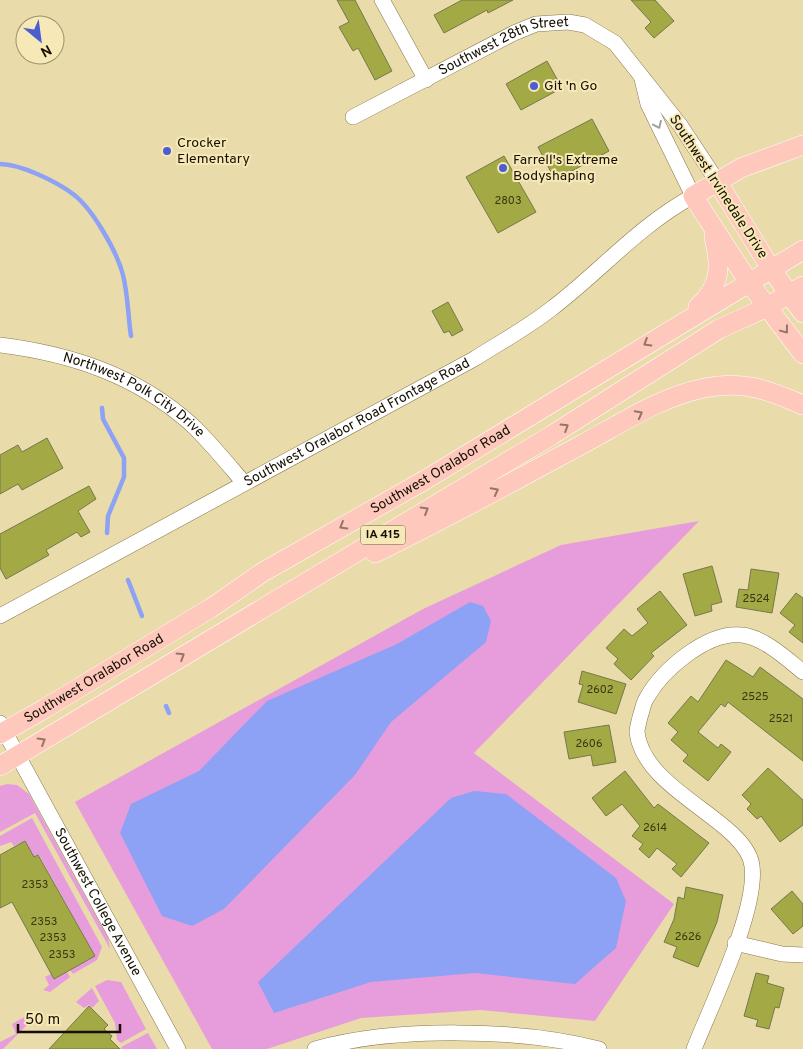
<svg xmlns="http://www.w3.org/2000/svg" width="803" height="1049" viewBox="0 0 803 1049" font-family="Overpass,sans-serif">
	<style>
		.green { fill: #e79ddb }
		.water { fill: #8da1f5 }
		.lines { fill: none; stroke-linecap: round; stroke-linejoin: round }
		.stream { stroke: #8da1f5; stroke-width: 4.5 }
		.building { fill: #a3a945; stroke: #75794c }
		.minor-casing { stroke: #86774b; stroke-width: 16 }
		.major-casing { stroke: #fff; stroke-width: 20 }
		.minor { stroke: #fff; stroke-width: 15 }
		.major { stroke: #fec8bd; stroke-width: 19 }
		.oneway { stroke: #a19f99 }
		.oneway2 { stroke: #957568 }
		.poi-dot { fill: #4c5dd2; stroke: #f7e8b7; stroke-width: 2 }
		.labels { text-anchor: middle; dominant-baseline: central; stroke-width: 4; stroke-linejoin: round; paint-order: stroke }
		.number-label { font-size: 11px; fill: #383612 }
		.shield { fill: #f7e8b7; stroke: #595038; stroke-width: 1 }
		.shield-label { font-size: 12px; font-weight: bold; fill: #150f01 }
		.street-label { font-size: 14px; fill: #150f01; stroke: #f7e8b7 }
		.poi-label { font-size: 14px; fill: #150f01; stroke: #f7e8b7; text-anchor: start }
	</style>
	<rect width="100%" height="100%" fill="#eadbaa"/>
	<!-- green -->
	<path class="green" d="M699,521L474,753L674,904L595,1021L480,1010L361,1018L267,1049H212L75,802L423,609L561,545Z
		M7,784L17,785L29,794L108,938L110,949L35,813L0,832V786Z
		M32,818L102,947L97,960L73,974L70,970L95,956L39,855L34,857L25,841L14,846L11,842L0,846V836Z
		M67,972L70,977L50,992L43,990L49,985L45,977L51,974L54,979Z
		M107,980L121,982L146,1029L121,1043L117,1040L115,1023L95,986Z
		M92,988L99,1001L92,1008L89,1005L84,1008L76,1002Z
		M28,1015L31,1018L29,1023L3,1049H0V1042L16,1034L12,1024Z
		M148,1033L157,1049H120L123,1046Z"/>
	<!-- water -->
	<path class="water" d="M470,602L483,606L491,621L486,642L391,722L355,775L224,909L192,926L162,916L120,833L131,804L199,771L267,701L397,644Z
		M474,791L506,794L616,878L626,901L616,948L575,984L475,973L371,982L274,1013L258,982L451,798Z"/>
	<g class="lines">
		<!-- stream -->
		<path class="stream" d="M0,164C21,164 57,182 73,194C93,209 117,252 123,275C128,295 128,316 131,336
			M102,408L103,419L124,458V477L108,516L107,533
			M128,580L142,616
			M166,706L169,713"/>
	</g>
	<!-- building -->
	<path class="building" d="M337,0H355L392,71L375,80L358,48L353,51L339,27L349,22Z
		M462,0H513L488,13L487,10L444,33L434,15Z
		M631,0H655L674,21L654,38L645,28L651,22Z
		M547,61L562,88L521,110L506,84Z
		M592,119L609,151L555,180L538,147Z
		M504,156L536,212L498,233L466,177Z
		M448,302L463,330L452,336L449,331L444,333L432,311Z
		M47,438L63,468L22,490L18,484L0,494V455L18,445L22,452Z
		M89,486L96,499L78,511L90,532L81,537L77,532L46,550L49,555L6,579L0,568V534Z
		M712,566L722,602L711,605L712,611L695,616L683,574Z
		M751,569L779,573L772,613L736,607L739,589L748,590Z
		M660,591L687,625L651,653L654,656L631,680L614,664L618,659L606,648L624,629L632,636L648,623L637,609Z
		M796,593L803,598V643L789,632L795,625L780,613Z
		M726,660L753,677L760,667L803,699V761L728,702L725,707L721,704L698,732L718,748L721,744L731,752L708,781L683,761L688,755L671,740L678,732L668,723L691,696L698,702Z
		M582,671L626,684L616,714L578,702L583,685L579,684Z
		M609,725L616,762L593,766L591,755L569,759L564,732Z
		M768,768L803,800V825L780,842L761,816L757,819L747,809L751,804L742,795Z
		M625,771L654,808L658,804L709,843L681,877L672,869L677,864L657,848L649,858L639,849L643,844L632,836L640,826L622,804L606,816L592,798Z
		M25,841L34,857L38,855L95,956L54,979L12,902L0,908V855Z
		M686,887L723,895L717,922L698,967L673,957L677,947L664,942L674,919L678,897L684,899Z
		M792,891L803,904V926L793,934L771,909Z
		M756,973L769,976L767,983L784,988L779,1008L775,1007L769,1029L756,1026L758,1020L744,1016Z
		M89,1006L108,1025L104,1029L112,1036L110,1039L120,1049H49Z"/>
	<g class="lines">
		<!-- minor casing -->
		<g class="minor-casing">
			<g id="minor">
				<path d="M382,0L426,80"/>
				<path id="s1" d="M353,117L514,33L536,24L568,22L585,25L615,43L680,125L717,181"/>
				<path id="s2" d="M0,345C71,354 136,375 191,424C210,442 227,463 244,483"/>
				<path id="s3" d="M0,616L474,359C499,343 527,328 551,309C601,271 637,227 693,196L648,104L642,79"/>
				<path id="s4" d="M0,723L178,1049"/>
				<path d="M735,943L782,954L803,955"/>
				<path d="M315,1049C394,1027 520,1028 599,1049"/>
				<path d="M694,1049C711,1006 758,909 752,866C747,821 643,791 637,732C637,728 639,722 640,717C642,712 643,704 646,699C662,670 707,631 742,635C763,637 787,659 803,672"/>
			</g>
		</g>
		<!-- major casing -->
		<g class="major-casing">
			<g id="major">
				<path d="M803,145L741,168L693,196L750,284L803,354"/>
				<path d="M717,181L771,269L803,313"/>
				<path d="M698,307C721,287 721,265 714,237"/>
				<path d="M375,553C445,519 512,482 581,445C620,424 660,397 704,388C743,380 769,390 803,405"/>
				<path id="s5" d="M0,734L44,709L211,608L263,572L425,480L803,250"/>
				<path d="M0,766L552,435L719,329L763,309L803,286"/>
			</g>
		</g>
		<!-- minor -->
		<use href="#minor" class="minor"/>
		<!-- major -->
		<use href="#major" class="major"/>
	</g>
	<!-- one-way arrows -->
	<defs><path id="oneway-chevron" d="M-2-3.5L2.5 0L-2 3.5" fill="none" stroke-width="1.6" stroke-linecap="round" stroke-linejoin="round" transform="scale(1.25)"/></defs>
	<use class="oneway" href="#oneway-chevron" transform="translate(658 125) rotate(65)"/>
	<g class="oneway2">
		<use href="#oneway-chevron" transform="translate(785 330) rotate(53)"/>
		<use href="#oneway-chevron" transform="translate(647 343) rotate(149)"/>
		<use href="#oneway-chevron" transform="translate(639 414) rotate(-28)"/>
		<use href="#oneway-chevron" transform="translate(565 427) rotate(-32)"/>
		<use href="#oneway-chevron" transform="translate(495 491) rotate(-28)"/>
		<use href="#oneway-chevron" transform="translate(425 510) rotate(-31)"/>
		<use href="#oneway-chevron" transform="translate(343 526) rotate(150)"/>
		<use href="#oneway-chevron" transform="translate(181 656) rotate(-32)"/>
		<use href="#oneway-chevron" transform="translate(42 741) rotate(-31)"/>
	</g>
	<!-- markers -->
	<g class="poi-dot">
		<circle cx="534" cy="86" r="5"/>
		<circle cx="167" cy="151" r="5"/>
		<circle cx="503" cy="168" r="5"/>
	</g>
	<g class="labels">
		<!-- number labels -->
		<g class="number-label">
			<text x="508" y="201">2803</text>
			<text x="756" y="599">2524</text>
			<text x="600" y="690">2602</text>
			<text x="755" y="697">2525</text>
			<text x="781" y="719">2521</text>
			<text x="589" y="744">2606</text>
			<text x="655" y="828">2614</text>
			<text x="35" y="885">2353</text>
			<text x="44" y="922">2353</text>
			<text x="688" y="937">2626</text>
			<text x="53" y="938">2353</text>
			<text x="62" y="955">2353</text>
		</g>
		<!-- shield labels -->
		<rect class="shield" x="360.5" y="525.5" width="45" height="19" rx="4"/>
		<g class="shield-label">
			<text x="383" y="535">IA 415</text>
		</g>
		<!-- street labels -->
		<g class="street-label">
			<text stroke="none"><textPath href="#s1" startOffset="168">Southwest 28th Street</textPath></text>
			<text transform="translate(718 187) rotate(57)">Southwest Irvinedale Drive</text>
			<text stroke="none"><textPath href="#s2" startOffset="145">Northwest Polk City Drive</textPath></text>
			<text stroke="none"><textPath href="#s3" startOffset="406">Southwest Oralabor Road Frontage Road</textPath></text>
			<text stroke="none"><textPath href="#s5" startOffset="514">Southwest Oralabor Road</textPath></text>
			<text stroke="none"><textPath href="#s5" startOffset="109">Southwest Oralabor Road</textPath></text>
			<text stroke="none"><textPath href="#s4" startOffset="204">Southwest College Avenue</textPath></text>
		</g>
		<!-- poi labels -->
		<g class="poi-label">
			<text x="544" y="86">Git 'n Go</text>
			<text x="177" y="143">Crocker<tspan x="177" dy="16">Elementary</tspan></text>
			<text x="513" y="160">Farrell's Extreme<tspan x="513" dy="16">Bodyshaping</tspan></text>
		</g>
	</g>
	<!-- north arrow -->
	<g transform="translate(40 40) rotate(151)"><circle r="24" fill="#f7e8b7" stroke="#9d916e"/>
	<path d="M0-4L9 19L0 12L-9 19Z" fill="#4c5dd2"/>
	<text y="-8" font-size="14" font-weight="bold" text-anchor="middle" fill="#150f01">N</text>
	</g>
	<!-- scale -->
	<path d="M18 1024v8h102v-8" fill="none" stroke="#150f01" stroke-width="2.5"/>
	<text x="25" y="1024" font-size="15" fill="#150f01" stroke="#f7e8b7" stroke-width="4" paint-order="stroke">50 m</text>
</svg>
